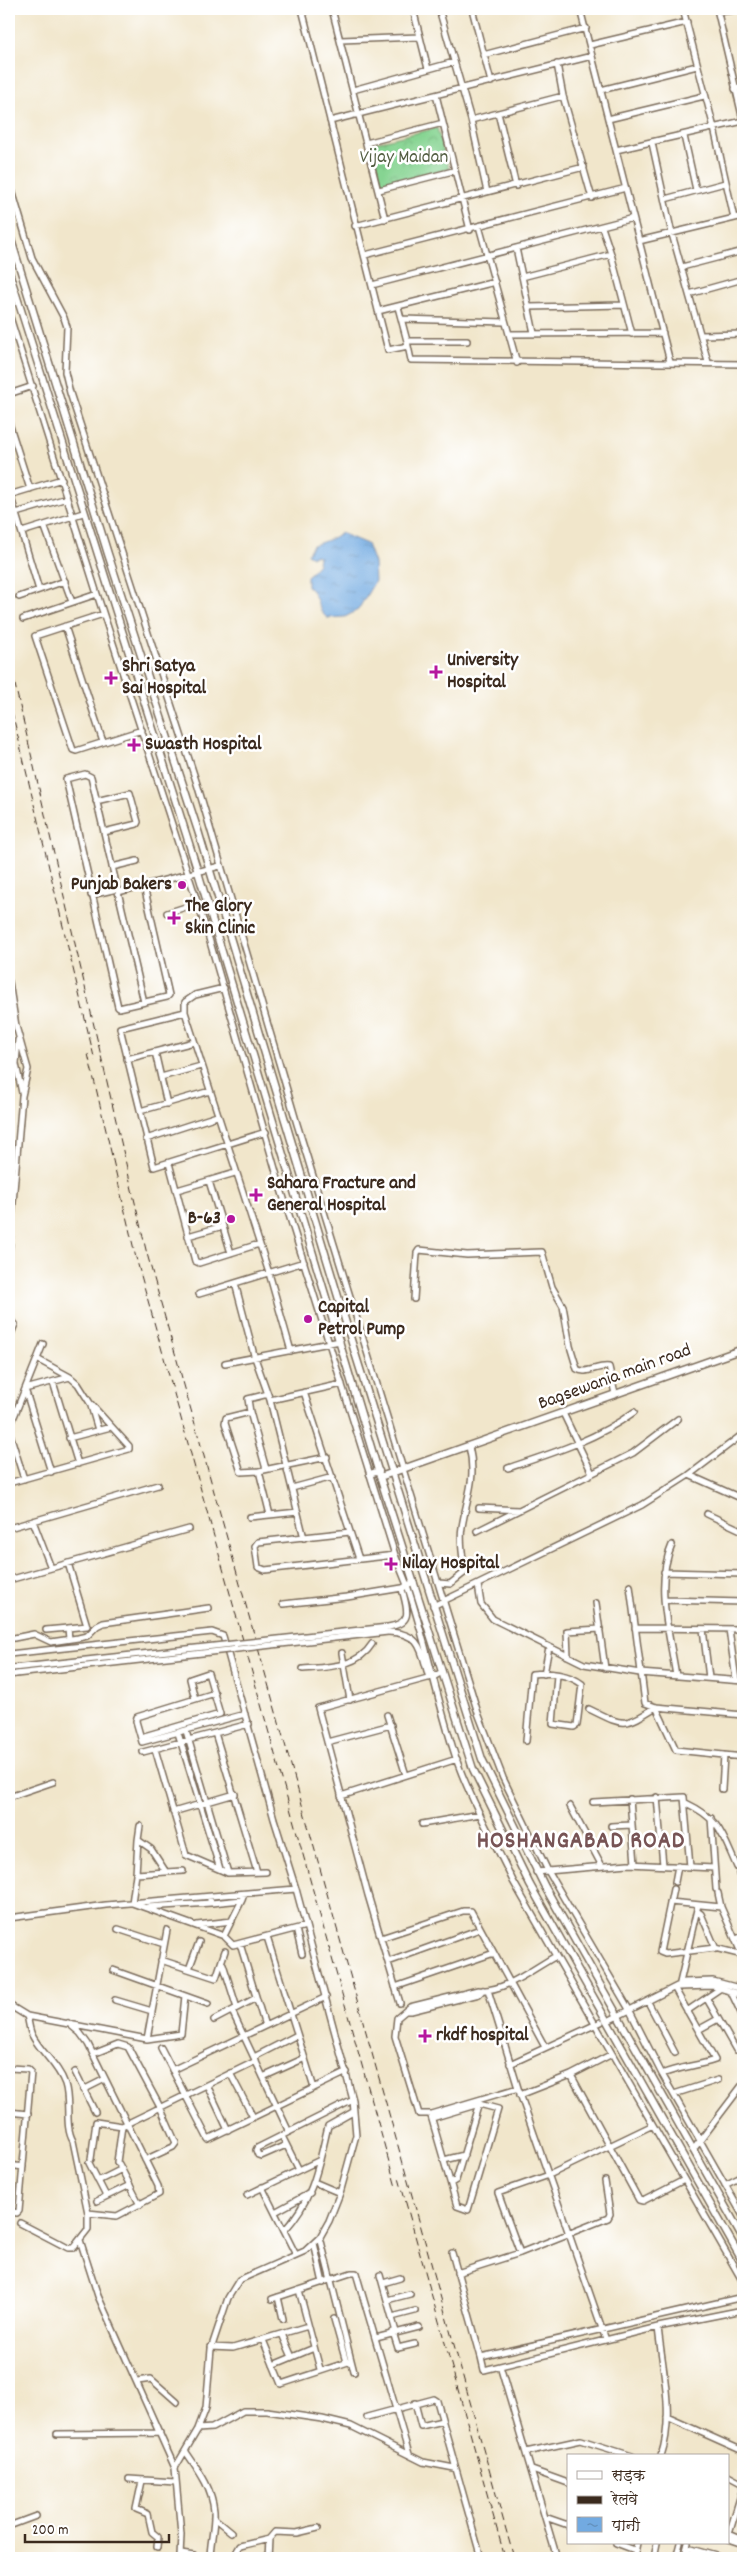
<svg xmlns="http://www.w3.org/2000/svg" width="752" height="2567" viewBox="0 0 752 2567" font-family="Dekko,'Playpen Sans Deva',sans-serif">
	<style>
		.park { fill: url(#park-crowns); stroke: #607f58 }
		.water { fill: url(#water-ripples); stroke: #566a80 }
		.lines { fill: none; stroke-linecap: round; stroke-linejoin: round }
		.minor-casing { stroke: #7b6c5b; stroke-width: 8 }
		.major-casing { stroke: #7b6c5b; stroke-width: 9 }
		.minor { stroke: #fff; stroke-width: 5 }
		.major { stroke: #fff; stroke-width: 6 }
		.rail { stroke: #3b2a1e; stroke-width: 1; stroke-dasharray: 8 4; stroke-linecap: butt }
		.minor-bridge-casing { stroke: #7b6c5b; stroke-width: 8; stroke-linecap: butt }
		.minor-bridge { stroke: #fff; stroke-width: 5 }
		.poi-dot { fill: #b5179e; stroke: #fff; stroke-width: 2 }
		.labels { text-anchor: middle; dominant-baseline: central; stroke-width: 5; stroke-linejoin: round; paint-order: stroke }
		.park-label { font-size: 19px; fill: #525d41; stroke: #fff }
		.poi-label { font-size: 19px; font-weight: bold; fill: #3b2a1e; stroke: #fff; text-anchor: start }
		.street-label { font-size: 19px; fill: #3b2a1e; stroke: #fff }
		.district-label { font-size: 24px; font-weight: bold; letter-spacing: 1px; fill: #775455; stroke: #fff }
	</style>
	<defs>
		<pattern id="park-crowns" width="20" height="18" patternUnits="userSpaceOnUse" patternTransform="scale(1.25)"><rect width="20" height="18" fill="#86d492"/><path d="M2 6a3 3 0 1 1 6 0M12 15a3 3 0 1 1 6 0" fill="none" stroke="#75b67d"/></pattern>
		<pattern id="water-ripples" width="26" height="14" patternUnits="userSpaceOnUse" patternTransform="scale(1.25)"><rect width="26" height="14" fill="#72aae1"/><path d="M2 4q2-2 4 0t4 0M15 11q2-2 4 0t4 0" fill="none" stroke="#5f8bb6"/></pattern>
	</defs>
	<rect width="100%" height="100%" fill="#fff"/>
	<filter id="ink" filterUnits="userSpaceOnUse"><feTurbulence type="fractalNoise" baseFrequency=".02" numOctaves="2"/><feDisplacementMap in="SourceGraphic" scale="10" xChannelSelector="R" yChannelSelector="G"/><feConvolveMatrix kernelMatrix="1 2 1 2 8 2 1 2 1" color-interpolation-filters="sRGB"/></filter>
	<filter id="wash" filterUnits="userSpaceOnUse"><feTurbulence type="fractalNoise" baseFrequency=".0096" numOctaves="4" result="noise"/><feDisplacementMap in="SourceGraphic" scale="20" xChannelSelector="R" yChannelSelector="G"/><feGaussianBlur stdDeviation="1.12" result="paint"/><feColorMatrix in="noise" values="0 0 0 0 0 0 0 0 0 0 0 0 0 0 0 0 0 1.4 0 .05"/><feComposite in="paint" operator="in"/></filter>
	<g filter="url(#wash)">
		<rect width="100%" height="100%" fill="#f1e6cb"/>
		<!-- park -->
		<path class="park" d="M437,128L449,169L382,185L372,143Z"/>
		<!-- water -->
		<path class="water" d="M341,533L367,544L374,563L375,581L358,610L345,617L327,618C316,609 318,593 307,586V577L318,564L319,556L315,555L312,557L307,554L313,545C323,542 332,539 341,533Z"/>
	</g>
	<g filter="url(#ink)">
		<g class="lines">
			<!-- minor casing -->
			<g class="minor-casing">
				<path id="minor" d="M302,9L388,350L408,346L407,341
					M332,9L385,219
					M413,9L428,69
					M439,9L471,120L487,192
					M472,9L491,82
					M580,9L670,362
					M683,9L714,128L734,218
					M717,9L743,120
					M718,12L742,9
					M341,40L419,37
					M590,45L687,22
					M483,55L586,28
					M557,64L563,96L592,198
					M735,89L743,87
					M353,90L454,62
					M601,90L697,66
					M436,95L470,230
					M498,113L516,186
					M608,119L704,96
					M471,120L563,96
					M330,121L592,56
					M684,136L696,190
					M366,143L443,123
					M652,143L672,234L708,362
					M616,150L743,121
					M9,180L32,258L64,318L67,327L65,372L70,393L198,787L297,1124L478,1713L503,1778L548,1871L630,2011L662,2074L743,2216
					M379,190L453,171
					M665,199L725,183
					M355,226L584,167
					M479,226L517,363
					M602,227L611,254L632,334
					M639,241L743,216
					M516,248L534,333
					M365,255L626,188
					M682,267L743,251
					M522,277L611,254
					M372,285L633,218
					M689,294L743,279
					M398,307L407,341H467
					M529,307L624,305
					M378,311L495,282
					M9,314L97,594L208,935L280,1186L395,1555L407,1585L414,1582
					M402,319L505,322
					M509,334L663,333
					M701,335L743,334
					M408,346L411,360L743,364
					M9,394L33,386
					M9,423L30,489
					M10,494L39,590
					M9,495L62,479
					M16,513L67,498
					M44,525L72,602
					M22,532L83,513
					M19,597L65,581
					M103,614L35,636L73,750L76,751L142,730
					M23,619L97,594
					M65,626L103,742
					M96,801L130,793L138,822L137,824L104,832
					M112,867L137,861
					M144,886L169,995L167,997L119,1008L118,1007L66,779L85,774L91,777L144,1002
					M118,892L220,866
					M91,895L117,889
					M167,913L198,903
					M9,982L16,1026L28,1069L22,1096L9,1250
					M224,988L195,995L185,1002V1012L269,1273L291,1351
					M185,1012L120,1028L154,1167L266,1132
					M18,1040L16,1064L22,1093
					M155,1052L167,1104
					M127,1059L194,1042
					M161,1077L201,1066
					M140,1111L210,1091
					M146,1139L217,1116
					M169,1163L195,1261L199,1263L259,1244
					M209,1181L231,1253
					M177,1190L235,1173
					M188,1236L223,1226
					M235,1283L254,1355L270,1400L304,1538
					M199,1294L304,1262
					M414,1299L417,1253L419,1250L467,1255L542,1252L552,1287L563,1306L570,1346L577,1369C586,1375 598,1365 609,1367L615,1394
					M9,1320L15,1324L9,1339
					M225,1363L340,1341
					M53,1382L78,1464
					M304,1392L359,1559
					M270,1400L342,1384
					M91,1406L98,1430
					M250,1412L248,1399L268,1394
					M563,1413L592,1473
					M9,1429L43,1344
					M9,1431L24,1479
					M69,1438L111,1427
					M508,1468C553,1453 596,1440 634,1412
					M266,1469L250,1412L226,1418L225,1423L241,1472L259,1471L327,1457
					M259,1471L270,1515
					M51,1472L25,1389L70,1377
					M689,1475L743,1499
					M9,1483L129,1449V1446L90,1403L78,1384L70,1377L37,1359
					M292,1488L333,1477
					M479,1508L519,1510
					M707,1514L743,1531
					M250,1517L298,1512
					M33,1521L51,1568
					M9,1528L158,1485
					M477,1531L633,1453L678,1419
					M350,1532L258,1542L255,1546L258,1567L265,1570L395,1555
					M672,1545C654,1585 670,1634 676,1676
					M68,1563L87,1626L68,1628L69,1639
					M664,1572L743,1574
					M9,1580L189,1529
					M439,1583L450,1584L464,1573C464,1558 459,1542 462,1527C467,1495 477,1480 469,1446
					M478,1585L481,1604L493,1619L584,1664L640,1673L743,1681
					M630,1586L645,1703L656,1707L743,1715
					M666,1600L743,1602
					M596,1603L605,1668
					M283,1604L347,1597L402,1588
					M433,1606L642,1505L689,1475L743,1434
					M388,1627C414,1623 407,1609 402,1589L407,1585C427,1644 438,1706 458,1764C473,1805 495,1843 513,1881L743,2282
					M635,1628L743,1629
					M703,1629L709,1678
					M729,1629L736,1680
					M46,1630L68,1628
					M388,1632C422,1633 421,1651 429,1678
					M9,1639L34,1634L51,1642L78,1638L87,1636L97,1626L103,1623L209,1608
					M342,1653L350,1700
					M9,1654L212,1632L223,1636L274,1819L296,1889L353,2100L356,2135L340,2193L329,2221L320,2237L305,2251L239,2280L228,2298L211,2349L206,2408L198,2429L175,2468L181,2534L180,2558
					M568,1656L567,1631L600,1629
					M303,1669C329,1667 358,1667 372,1644
					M544,1674L549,1647
					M9,1675L16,1674
					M215,1693L137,1717L136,1721L142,1742L245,1714
					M589,1709C624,1726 623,1728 656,1707L676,1750L743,1757
					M387,1715L406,1775
					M186,1731L228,1873
					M178,1733L220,1869
					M215,1733L257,1872
					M141,1737L220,1714L208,1673L190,1679L195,1699
					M526,1741L532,1674C549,1672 569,1674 582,1684L577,1725L574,1727L553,1724L557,1675
					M327,1742L391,1725
					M155,1749L186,1855L228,1873L266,1872
					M143,1752L249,1724
					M722,1789L724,1755
					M341,1796L457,1759
					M9,1797L53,1782
					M657,1797L663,1865
					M630,1799L635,1864
					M593,1802L684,1797L690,1867
					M686,1803C720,1819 722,1834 737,1867
					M570,1806L602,1866
					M173,1812L235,1794
					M711,1818L716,1889
					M422,1824L480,1814
					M140,1826L138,1840L151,1849L166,1872L183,1871
					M611,1826L632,1825
					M138,1840L136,1874L166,1872
					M536,1872L628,1864L714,1868
					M136,1874L132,1903L224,1936L233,1945L306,1926
					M739,1874L743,1885
					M675,1882L678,1866
					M673,1889L660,1952L665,1954L715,1948L743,1955
					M718,1893L721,1907
					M210,1900L211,1903L242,1900L244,1894
					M670,1902L721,1907L742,1955
					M147,1907L211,1903
					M697,1911L701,1914L716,1949
					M9,1918L106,1905L296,1889
					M197,1925L232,1921
					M118,1929L164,1944
					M296,1929L302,1954
					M224,1936L242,1900
					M267,1937L314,2088
					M381,1938L463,1911H471L545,2047
					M736,1939L743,1936
					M240,1944L265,2026
					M161,1960L216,1978L225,1951
					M388,1962L480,1929
					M223,1964L237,2008
					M189,1969L199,1942
					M113,1970L208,2004
					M395,1987L494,1953
					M679,1987L698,1905
					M679,1987L713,1986L743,1995
					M488,1990L518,2088L606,2340
					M731,1992L743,2017
					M707,1999L736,2050L743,2047
					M115,2000L152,2011
					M648,2002L675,2053
					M400,2003L368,1895L318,1708L435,1676L442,1672
					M9,2005L27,2016L147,2039L181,2034L185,1996
					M232,2011L289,2132
					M406,2011H411L479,1994L483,1990
					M687,2011L721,1988
					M27,2016C29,2022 29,2029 32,2035C41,2053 58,2064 65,2084C71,2102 64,2126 73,2141L88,2213
					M214,2020L256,1998
					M608,2021L685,1982L713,1981L743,1989
					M698,2030L718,2019
					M147,2039L167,1930
					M161,2048L208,2139L347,2072
					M93,2054L118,2044L128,2047L160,2107L176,2143L173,2147L145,2160
					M254,2057L297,2035
					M510,2064L601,2022
					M9,2068L28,2069L31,2072L19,2211L17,2213L9,2211
					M172,2070L326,1997
					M75,2072L95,2112
					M230,2073L253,2117
					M662,2074C679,2067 697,2066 715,2060L675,1989
					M571,2075L639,2200L643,2201L684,2180
					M263,2077L305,2058
					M207,2085L228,2130
					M518,2088L431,2114H419L395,2036L397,2018L410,2007L478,1990C504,1993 534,1968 556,1956
					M83,2090L105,2079
					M674,2094L718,2080
					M520,2095L571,2075L612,2054
					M9,2112L28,2114
					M431,2114V2116L457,2206L468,2210L498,2109L479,2104L432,2118
					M282,2136L299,2170
					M286,2145L261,2156L258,2155L256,2150L257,2148L353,2100
					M693,2150L743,2084
					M91,2159L96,2122L122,2126L256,2061
					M444,2160L464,2155
					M117,2162L122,2126
					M89,2163L106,2196
					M119,2164L140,2205
					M9,2165L23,2167
					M98,2181L122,2169
					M314,2182L340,2193
					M451,2183L456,2180L479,2103
					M725,2185L743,2176
					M262,2187L296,2255
					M247,2195L320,2160
					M97,2201L130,2185
					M275,2212L310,2193
					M20,2223L68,2248H73L88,2229V2213L117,2216L159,2194L158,2186L88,2044L80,2033L68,2023
					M284,2231C314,2198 318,2168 328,2126L353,2112
					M320,2237L354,2372
					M80,2240L98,2296L175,2468
					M314,2243L323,2283
					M452,2253L481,2357
					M520,2253L498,2193L549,2175L653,2125
					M457,2273L520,2253L608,2218L610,2214L605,2181
					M380,2275L396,2332
					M383,2283L400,2278
					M299,2290L320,2369
					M278,2297L283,2319
					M743,2297L481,2357L484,2370L658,2327L743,2310
					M272,2299L351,2273H356L409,2454
					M387,2300L410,2294
					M392,2317L415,2311
					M334,2319L346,2362
					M658,2327C662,2368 675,2415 661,2456
					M393,2332L398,2348L415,2344
					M282,2334L292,2357
					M376,2338L419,2327
					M263,2340L281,2384L351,2361
					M211,2347L233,2348L308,2326
					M273,2365L314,2348
					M500,2366L557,2558
					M138,2381L151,2379L177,2402
					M415,2403L421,2426L442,2421
					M367,2417L434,2399L437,2401L481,2558
					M667,2417L743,2451
					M198,2429L212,2428L243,2411H267L322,2419L351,2426L423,2462L454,2468
					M57,2434L160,2433
					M186,2452C199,2471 212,2488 214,2511C215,2527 210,2543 210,2558
					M526,2452L581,2440L632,2456
					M532,2470L568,2483
					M728,2476L743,2484
					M129,2479L175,2482
					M142,2481L136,2509L148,2514L152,2532L158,2537L157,2547
					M743,2488L729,2534L743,2540
					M545,2517L568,2525
					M214,2518L231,2532
					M9,2526L36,2516
					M728,2539L743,2544
					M616,2543L632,2549
					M687,2548L723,2558
					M181,2554L194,2556
					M243,2558L237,2551L240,2546L269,2539L275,2532L297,2533L318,2528
					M268,2558L269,2539
					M634,2558L637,2543
					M654,2558L657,2543
					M676,2558L680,2543
					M684,2558L688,2543"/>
			</g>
			<!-- major casing -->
			<g class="major-casing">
				<path id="major" d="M9,233L108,554L199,834L355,1353L482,1759L545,1887L743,2238
					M9,272L198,872L380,1477L473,1769L530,1885L743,2262
					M370,1474L379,1471
					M380,1477L743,1349"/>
			</g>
			<!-- minor -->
			<use href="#minor" class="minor"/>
			<!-- major -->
			<use href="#major" class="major"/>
			<!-- rail -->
			<path class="rail" d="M9,659L146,1250L514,2558
				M9,699L95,1061
				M88,1054L135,1254L396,2187
				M399,2178L505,2558"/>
			<!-- minor-bridge casing -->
			<g class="minor-bridge-casing">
				<path id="minor-bridge" d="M13,1668L388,1627
					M16,1674L388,1632"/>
			</g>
			<!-- minor-bridge -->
			<use href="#minor-bridge" class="minor-bridge"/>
		</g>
	</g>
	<!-- markers -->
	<g class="poi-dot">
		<path d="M433.5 664.5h5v5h5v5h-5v5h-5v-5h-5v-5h5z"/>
		<path d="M108.5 670.5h5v5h5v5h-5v5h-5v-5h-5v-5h5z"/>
		<path d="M131.5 737.5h5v5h5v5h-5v5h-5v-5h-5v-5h5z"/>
		<circle cx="182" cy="885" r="5"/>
		<path d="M171.5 910.5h5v5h5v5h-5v5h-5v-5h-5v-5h5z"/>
		<path d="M253.5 1187.5h5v5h5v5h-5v5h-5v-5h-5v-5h5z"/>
		<circle cx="231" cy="1219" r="5"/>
		<circle cx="308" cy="1319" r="5"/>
		<path d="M388.5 1556.5h5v5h5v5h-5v5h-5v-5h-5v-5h5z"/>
		<path d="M422.5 2028.5h5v5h5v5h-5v5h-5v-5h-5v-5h5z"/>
	</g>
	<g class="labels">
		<!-- park labels -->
		<g class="park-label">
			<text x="404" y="158">Vijay Maidan</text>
		</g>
		<!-- poi labels -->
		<g class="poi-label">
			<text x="447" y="661">University<tspan x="447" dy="22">Hospital</tspan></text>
			<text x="122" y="667">Shri Satya<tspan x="122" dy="22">Sai Hospital</tspan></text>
			<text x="145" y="745">Swasth Hospital</text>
			<text x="172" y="885" text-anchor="end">Punjab Bakers</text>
			<text x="185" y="907">The Glory<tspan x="185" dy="22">Skin Clinic</tspan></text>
			<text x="267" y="1184">Sahara Fracture and<tspan x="267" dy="22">General Hospital</tspan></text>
			<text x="221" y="1219" text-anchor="end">B-63</text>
			<text x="318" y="1308">Capital<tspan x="318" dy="22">Petrol Pump</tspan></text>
			<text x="402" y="1564">Nilay Hospital</text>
			<text x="436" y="2036">rkdf hospital</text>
		</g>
		<!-- street labels -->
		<g class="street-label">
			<text transform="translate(615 1378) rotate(-20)">Bagsewania main road</text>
		</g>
		<!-- district labels -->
		<g class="district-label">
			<text x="581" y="1842">HOSHANGABAD ROAD</text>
		</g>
	</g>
	<!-- margin -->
	<rect width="752" height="2567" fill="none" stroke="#fff" stroke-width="30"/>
	<!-- legend -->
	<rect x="567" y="2454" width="162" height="90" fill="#ffffff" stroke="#b1aaa5"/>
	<rect x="577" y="2471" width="25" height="8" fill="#ffffff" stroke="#b1aaa5"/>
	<text x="612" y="2480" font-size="15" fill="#3b2a1e">सड़क</text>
	<rect x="577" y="2496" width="25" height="8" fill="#3b2a1e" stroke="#b1aaa5"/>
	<text x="612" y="2504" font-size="15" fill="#3b2a1e">रेलवे</text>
	<rect x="577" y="2517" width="25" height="15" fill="url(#water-ripples)" stroke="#b1aaa5"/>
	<text x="612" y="2530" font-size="15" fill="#3b2a1e">पानी</text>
	<!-- scale -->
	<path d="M25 2534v8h144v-8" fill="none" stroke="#3b2a1e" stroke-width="2.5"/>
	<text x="32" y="2534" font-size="15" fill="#3b2a1e" stroke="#ffffff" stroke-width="4" paint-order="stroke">200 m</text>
</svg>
